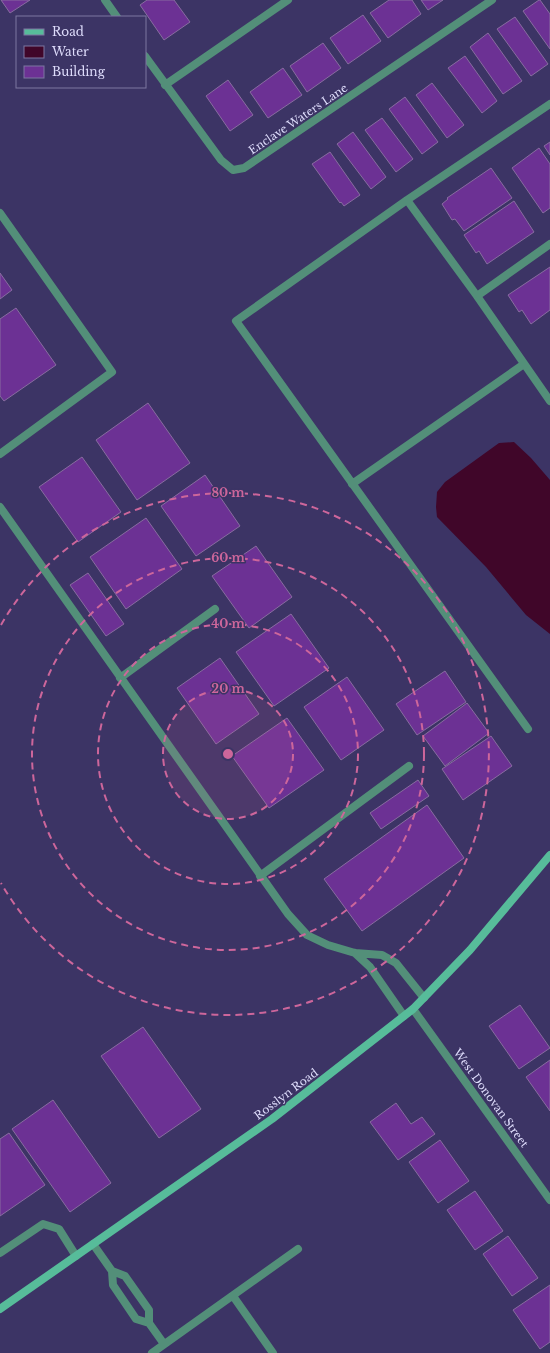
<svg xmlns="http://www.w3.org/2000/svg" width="550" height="1353" viewBox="0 0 550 1353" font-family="'Libre Baskerville',serif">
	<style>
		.water { fill: #400629 }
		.building { fill: #6c3194; stroke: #886ca0 }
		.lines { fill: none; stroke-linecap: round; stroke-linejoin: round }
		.lane { stroke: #538f79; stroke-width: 8 }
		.street { stroke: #538f79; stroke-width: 8 }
		.secondary { stroke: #57bc9a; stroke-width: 8 }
		.ring { fill: none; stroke: #cd669b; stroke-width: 2; stroke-dasharray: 7 5 }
		.labels { text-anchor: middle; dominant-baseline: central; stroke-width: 3; stroke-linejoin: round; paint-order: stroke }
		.street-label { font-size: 11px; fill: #dedcfb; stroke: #3c3465 }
		.centre { fill: #cd669b; stroke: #3c3465; stroke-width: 2 }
		.ring-label { font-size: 12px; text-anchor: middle; font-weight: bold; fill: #cd669b; stroke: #3c3465; stroke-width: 3; stroke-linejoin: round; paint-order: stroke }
	</style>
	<rect width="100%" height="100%" fill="#3c3465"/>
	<!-- water -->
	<path class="water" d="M514,442L531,458L550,480V634L526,615L486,567L437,517L436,507L437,492L445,482L499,443Z"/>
	<!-- building -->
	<path class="building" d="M1,0H30L10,13Z
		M147,0H174L190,22L164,40L140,5Z
		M389,0H412L421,14L388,38L370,13Z
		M421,0H443L428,10Z
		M539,0H540L550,14V49L523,11Z
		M363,15L381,41L348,64L330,38Z
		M515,17L548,64L531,76L497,29Z
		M488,33L522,81L503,94L470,47Z
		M323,43L341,68L307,92L290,66Z
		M465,56L497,101L482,113L448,68Z
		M283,68L302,95L268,118L250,92Z
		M228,80L253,115L230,131L206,96Z
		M432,83L464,125L447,138L416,95Z
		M405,97L438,142L422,154L389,109Z
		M382,118L413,159L396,172L365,130Z
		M353,132L386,177L371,189L337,144Z
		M550,142V155L544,146Z
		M539,148L550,164V208L543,213L512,168Z
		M330,152L360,195L344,206L341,202L340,203L312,164Z
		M491,168L512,198L464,231L455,219L452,220L442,204L448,199L447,198Z
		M514,201L534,232L487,264L479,251L476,253L464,235Z
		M550,267V310L531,324L522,310L519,312L508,295Z
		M0,273L12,290L0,299Z
		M16,308L56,365L4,401L0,396V319Z
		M148,403L190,463L137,500L96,440Z
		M82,457L121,512L78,542L39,487Z
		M205,475L240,526L196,556L161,506Z
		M146,518L182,569L126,609L90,557Z
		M256,546L292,597L249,628L212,576Z
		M88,573L124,624L106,636L70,585Z
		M291,614L329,668L274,706L236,652Z
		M220,658L259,714L216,744L177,688Z
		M445,671L466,702L417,735L396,704Z
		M347,677L384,730L341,760L304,707Z
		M467,703L489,733L445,766L423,736Z
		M287,718L324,770L269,808L232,756Z
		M491,736L512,766L463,800L442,769Z
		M418,780L429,796L381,829L370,813Z
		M427,805L464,858L362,931L324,879Z
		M520,1005L550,1048L519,1069L489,1026Z
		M143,1027L201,1109L159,1138L101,1056Z
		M550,1060V1111L526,1077Z
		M53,1100L111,1183L70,1212L12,1129Z
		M396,1103L411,1124L422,1117L435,1134L398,1160L370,1122Z
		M9,1133L45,1185L0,1216V1139Z
		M440,1140L469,1181L438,1203L409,1162Z
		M475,1191L503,1231L475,1250L447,1210Z
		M508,1236L538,1278L512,1296L483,1254Z
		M550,1285V1342L540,1349L513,1310Z"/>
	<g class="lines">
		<!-- lane -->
		<path class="lane" d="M550,104L407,200L477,296L550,401
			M407,200L236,321L528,729
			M0,213L112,372L0,454
			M477,296L550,244
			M352,484L524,364
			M0,507L288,914L307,935L328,945L355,953L382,955L396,963L424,998
			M120,678L215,609
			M260,876L409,766
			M355,953L370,967L404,1016
			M0,1253L43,1224L59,1229L76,1256"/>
		<!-- street -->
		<path class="street" d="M105,0L117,17
			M145,56L221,160L233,170L244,168L492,0
			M165,85L288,0
			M413,1009L550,1200
			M93,1244L112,1271L113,1285L136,1319L149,1323
			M112,1271L125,1276L149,1310V1323L164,1344
			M233,1296L273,1353
			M152,1353L298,1249"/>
		<!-- secondary -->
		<path class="secondary" d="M0,1309L272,1119L413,1009L470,950L550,855"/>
	</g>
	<!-- distance rings -->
	<circle cx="228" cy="754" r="65" fill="#cd669b" fill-opacity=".12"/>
	<g class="ring">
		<circle cx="228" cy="754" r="65"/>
		<circle cx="228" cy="754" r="130"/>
		<circle cx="228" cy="754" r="196"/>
		<path d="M1 625A261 261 0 1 1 1 883"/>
	</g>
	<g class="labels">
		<!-- street labels -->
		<g class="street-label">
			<text transform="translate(298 119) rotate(-34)">Enclave Waters Lane</text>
			<text transform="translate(286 1094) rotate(-37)">Rosslyn Road</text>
			<text transform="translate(491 1098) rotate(54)">West Donovan Street</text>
		</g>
	</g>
	<circle cx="228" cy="754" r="6" class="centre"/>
	<g class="ring-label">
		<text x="228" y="497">80 m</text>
		<text x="228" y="562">60 m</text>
		<text x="228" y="628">40 m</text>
		<text x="228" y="693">20 m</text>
	</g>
	<!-- legend -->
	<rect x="16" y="16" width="130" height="72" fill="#3c3465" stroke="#7d77a1"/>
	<rect x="24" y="29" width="20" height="6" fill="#57bc9a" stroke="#7d77a1"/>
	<text x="52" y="36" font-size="12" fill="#dedcfb">Road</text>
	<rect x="24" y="46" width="20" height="12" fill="#400629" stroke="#7d77a1"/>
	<text x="52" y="56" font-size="12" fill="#dedcfb">Water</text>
	<rect x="24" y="66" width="20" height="12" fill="#6c3194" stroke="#7d77a1"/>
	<text x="52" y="76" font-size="12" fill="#dedcfb">Building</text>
</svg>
